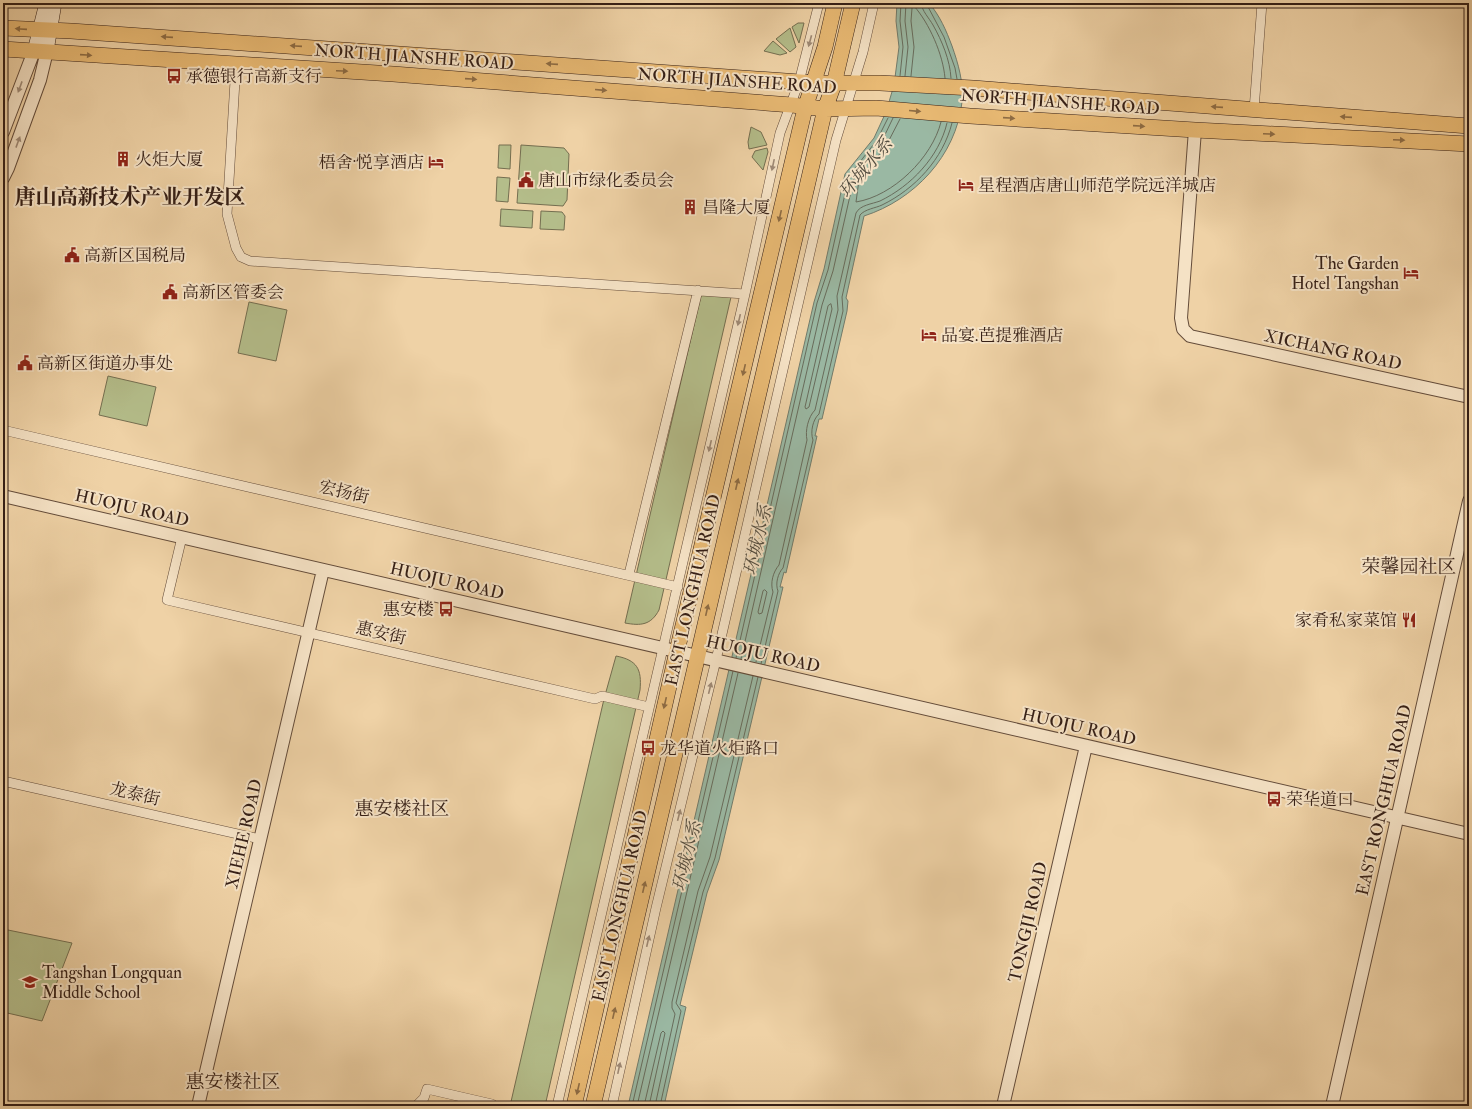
<svg xmlns="http://www.w3.org/2000/svg" width="1472" height="1109" viewBox="0 0 1472 1109" font-family="'IM FELL Double Pica','Noto Serif SC',serif">
	<style>
		.green { fill: #b4bd8a; stroke: #746e50 }
		.water { fill: #9ab8a3; stroke: #727b6b }
		.lines { fill: none; stroke-linecap: round; stroke-linejoin: round }
		.shore { stroke: #686c5c; stroke-width: 1 }
		.minor-casing { stroke: #644c3a; stroke-width: 10 }
		.tertiary-casing { stroke: #644c3a; stroke-width: 14 }
		.secondary-casing { stroke: #351f16; stroke-width: 14 }
		.primary-casing { stroke: #351f16; stroke-width: 16 }
		.minor { stroke: #f5e2c5; stroke-width: 9 }
		.tertiary { stroke: #f5e2c5; stroke-width: 12 }
		.secondary { stroke: #f5e2c5; stroke-width: 13 }
		.primary { stroke: #e8b973; stroke-width: 15 }
		.oneway { fill: #8e6c44 }
		.oneway2 { fill: #9f8a76 }
		.labels { text-anchor: middle; dominant-baseline: central; stroke-width: 4; stroke-linejoin: round; paint-order: stroke }
		.street-label { font-size: 17px; fill: #351f16; stroke: #f5e2c5 }
		.poi-label { font-size: 17px; fill: #351f16; stroke: #f5e2c5; text-anchor: start }
		.water-label { font-size: 18px; font-style: italic; fill: #534d40; stroke: #f5e2c5 }
		.quarter-label { font-size: 19px; fill: #351f16; stroke: #f5e2c5 }
		.district-label { font-size: 21px; font-weight: bold; fill: #351f16; stroke: #f5e2c5 }
	</style>
	<rect width="100%" height="100%" fill="#efd2a6"/>
	<filter id="stains"><feTurbulence type="fractalNoise" baseFrequency=".005" numOctaves="4"/><feColorMatrix values="0 0 0 0 .2 0 0 0 0 .09 0 0 0 0 .02 0 0 0 .5 -.17"/></filter>
	<radialGradient id="worn" r=".72"><stop offset=".6" stop-color="#630" stop-opacity="0"/><stop offset="1" stop-color="#630" stop-opacity=".3"/></radialGradient>
	<!-- green -->
	<path class="green" d="M798,23H804L799,43L792,27Z
		M790,28L796,47L790,52L776,39Z
		M773,41L787,53L780,55L764,51Z
		M751,127L761,132L767,145L749,149L748,142Z
		M499,145H511L510,169L498,168Z
		M521,145L564,148L569,154L567,200L563,206L517,203Z
		M767,148L768,152L763,170L752,157L755,151Z
		M497,177L510,178L508,202L496,201Z
		M501,209L533,211L532,228L500,226Z
		M541,211L562,212L565,216L564,230L540,229Z
		M701,295L731,297L659,610C651,625 641,626 625,623Z
		M249,302L287,310L276,361L238,353Z
		M108,376L156,387L147,426L99,415Z
		M616,656C637,660 642,669 640,690L545,1106H510L604,699Z
		M3,929L72,943L42,1021L3,1012Z"/>
	<!-- water -->
	<path class="water" d="M897,3H929C940,16 946,30 952,46C958,63 964,83 962,102C956,156 914,200 864,216L846,298L848,301L847,311L822,419H819L815,436H817L786,573L784,572L780,587H783L719,860L707,893L680,1005L686,1007L664,1106H628L814,302L824,269L845,174L874,138L886,112L894,85L899,47L896,21Z"/>
	<g class="lines">
		<!-- shore -->
		<path class="shore" d="M921,3C922,11 929,18 933,25C942,41 950,60 951,78
			M926,3L944,37L955,68L957,79
			M900,76L903,47L900,21L901,3
			M905,76L908,47L905,21L906,3
			M911,76L914,47L911,21L912,8L914,6C929,23 943,54 945,78
			M900,119L886,146L859,180L856,202C893,196 932,158 941,122
			M831,304L832,309L809,407L806,409L805,407L828,306Z
			M765,590L767,592L762,613L759,614L758,612L763,591Z
			M736,658L817,303L828,270L849,176L877,140L888,118
			M741,659L822,305L833,271L854,178L881,143L893,118
			M756,662L773,592C770,583 773,572 779,565L807,440C805,431 808,417 815,410L838,310L837,296L856,213C860,205 872,204 880,201C911,186 939,157 947,123
			M761,664L778,591C775,584 778,573 783,568L813,440C810,432 813,419 819,414L843,311L842,297L860,215C865,209 876,208 882,205C915,189 943,159 952,123
			M632,1106L733,671
			M637,1106L738,673
			M644,1106L661,1033L663,1031L665,1033L649,1106
			M655,1106L675,1014L672,1008V1002L698,891L710,857L753,676
			M660,1106L681,1011L676,1003L703,892L715,858L758,677"/>
		<!-- minor casing -->
		<g class="minor-casing">
			<path id="minor" d="M236,64L227,214L236,248L241,257L250,261L745,294
				M1254,110L1262,3
				M3,430L678,587
				M182,537L167,600L595,699L602,696L649,707
				M629,574L698,290
				M3,781L260,839
				M416,1106L424,1098L427,1089L492,1104L491,1106
				M557,1106L745,294L780,133L799,82L819,3
				M612,1106L656,908L716,660L836,140L863,52L874,3"/>
		</g>
		<!-- tertiary casing -->
		<g class="tertiary-casing">
			<path id="tertiary" d="M1195,130L1181,318L1183,329L1190,336L1469,397
				M3,132L34,51
				M3,178L8,168L40,80L47,51
				M3,496L1469,834
				M198,1106L323,570
				M1003,1106L1086,746
				M1332,1106L1469,501"/>
		</g>
		<!-- secondary casing -->
		<g class="secondary-casing">
			<path id="secondary" d="M34,51L46,3
				M47,51L55,3"/>
		</g>
		<!-- primary casing -->
		<g class="primary-casing">
			<path id="primary" d="M3,28L71,31L814,83H880L973,88L1469,126
				M3,49L393,74L792,105L825,109L876,108L970,116L1195,130L1469,144
				M574,1106L677,651L805,108L825,47L835,3
				M593,1106L825,109L834,84L853,3"/>
		</g>
		<!-- minor -->
		<use href="#minor" class="minor"/>
		<!-- tertiary -->
		<use href="#tertiary" class="tertiary"/>
		<!-- secondary -->
		<use href="#secondary" class="secondary"/>
		<!-- primary -->
		<use href="#primary" class="primary"/>
	</g>
	<!-- one-way arrows -->
	<defs><path id="oneway-solid" d="M-6-.8H1V-3.2L6.5 0L1 3.2V.8H-6Z"/></defs>
	<g class="oneway">
		<use href="#oneway-solid" transform="translate(21 29) rotate(-176)"/>
		<use href="#oneway-solid" transform="translate(167 37) rotate(-176)"/>
		<use href="#oneway-solid" transform="translate(296 46) rotate(-176)"/>
		<use href="#oneway-solid" transform="translate(86 55) rotate(4)"/>
		<use href="#oneway-solid" transform="translate(552 64) rotate(-176)"/>
		<use href="#oneway-solid" transform="translate(342 71) rotate(3)"/>
		<use href="#oneway-solid" transform="translate(471 79) rotate(4)"/>
		<use href="#oneway-solid" transform="translate(601 90) rotate(5)"/>
		<use href="#oneway-solid" transform="translate(1217 107) rotate(-176)"/>
		<use href="#oneway-solid" transform="translate(915 111) rotate(5)"/>
		<use href="#oneway-solid" transform="translate(1346 117) rotate(-176)"/>
		<use href="#oneway-solid" transform="translate(1009 118) rotate(4)"/>
		<use href="#oneway-solid" transform="translate(1139 126) rotate(4)"/>
		<use href="#oneway-solid" transform="translate(1269 134) rotate(3)"/>
		<use href="#oneway-solid" transform="translate(1399 140) rotate(3)"/>
		<use href="#oneway-solid" transform="translate(780 216) rotate(103)"/>
		<use href="#oneway-solid" transform="translate(744 370) rotate(103)"/>
		<use href="#oneway-solid" transform="translate(737 484) rotate(-77)"/>
		<use href="#oneway-solid" transform="translate(707 610) rotate(-77)"/>
		<use href="#oneway-solid" transform="translate(665 703) rotate(103)"/>
		<use href="#oneway-solid" transform="translate(644 887) rotate(-77)"/>
		<use href="#oneway-solid" transform="translate(614 1013) rotate(-77)"/>
		<use href="#oneway-solid" transform="translate(578 1089) rotate(103)"/>
	</g>
	<g class="oneway2">
		<use href="#oneway-solid" transform="translate(810 41) rotate(105)"/>
		<use href="#oneway-solid" transform="translate(20 87) rotate(110)"/>
		<use href="#oneway-solid" transform="translate(18 142) rotate(-70)"/>
		<use href="#oneway-solid" transform="translate(773 165) rotate(102)"/>
		<use href="#oneway-solid" transform="translate(739 320) rotate(103)"/>
		<use href="#oneway-solid" transform="translate(710 446) rotate(103)"/>
		<use href="#oneway-solid" transform="translate(710 688) rotate(-76)"/>
		<use href="#oneway-solid" transform="translate(679 815) rotate(-76)"/>
		<use href="#oneway-solid" transform="translate(648 941) rotate(-77)"/>
		<use href="#oneway-solid" transform="translate(619 1068) rotate(-78)"/>
	</g>
	<!-- icons -->
	<defs>
		<g id="bus-bare" transform="scale(1.2)"><path d="M-5-6H5V4H4V6H2V4H-2V6H-4V4H-5ZM-3.5-4V0h7V-4ZM-3.5 1.2v1.5H-2V1.2ZM2 1.2v1.5H3.5V1.2Z" fill="#8f2418" stroke="#f5e2c5" stroke-width="2.5" paint-order="stroke"/></g>
		<g id="building-bare" transform="scale(1.2)"><path d="M-4-6H4V6H1V3H-1V6H-4ZM-2.5-4.3h1.7v1.8h-1.7ZM.8-4.3h1.7v1.8H.8ZM-2.5-1h1.7V.8h-1.7ZM.8-1h1.7V.8H.8Z" fill="#8f2418" stroke="#f5e2c5" stroke-width="2.5" paint-order="stroke"/></g>
		<g id="hotel-bare" transform="scale(1.2)"><path d="M-6-4.5h1.5V1H6V5H4.5V3h-9V5H-6ZM-4 0a1.8 1.8 0 1 1 3.6 0ZM.5 0V-2.5h3Q6-2.5 6 0Z" fill="#8f2418" stroke="#f5e2c5" stroke-width="2.5" paint-order="stroke"/></g>
		<g id="civic-bare" transform="scale(1.2)"><path d="M-.6-6.5H3V-4.5H.6V-3L4-1V1h2V6H-6V1h2V-1L-.6-3ZM-1.2 2.5V6h2.4V2.5Z" fill="#8f2418" stroke="#f5e2c5" stroke-width="2.5" paint-order="stroke"/></g>
		<g id="restaurant-bare" transform="scale(1.2)"><path d="M-5-6h1v4h1v-4h1v4h1v-4h1v5L-1.5 .5V6h-2V.5L-5-1ZM5-6V6H3V1.5H1.5Q1.5-4 5-6Z" fill="#8f2418" stroke="#f5e2c5" stroke-width="2.5" paint-order="stroke"/></g>
		<g id="school-bare" transform="scale(1.2)"><path d="M0-5L7-2L0 1L-7-2ZM-4 1L0 2.5L4 1V4Q0 6-4 4Z" fill="#8f2418" stroke="#f5e2c5" stroke-width="2.5" paint-order="stroke"/></g>
	</defs>
	<g fill-rule="evenodd">
		<use href="#bus-bare" x="174" y="76"/>
		<use href="#building-bare" x="123" y="159"/>
		<use href="#hotel-bare" x="436" y="162"/>
		<use href="#civic-bare" x="526" y="180"/>
		<use href="#hotel-bare" x="966" y="185"/>
		<use href="#building-bare" x="690" y="207"/>
		<use href="#civic-bare" x="72" y="255"/>
		<use href="#hotel-bare" x="1411" y="273"/>
		<use href="#civic-bare" x="170" y="292"/>
		<use href="#hotel-bare" x="929" y="335"/>
		<use href="#civic-bare" x="25" y="363"/>
		<use href="#bus-bare" x="446" y="609"/>
		<use href="#restaurant-bare" x="1409" y="620"/>
		<use href="#bus-bare" x="648" y="748"/>
		<use href="#bus-bare" x="1274" y="799"/>
		<use href="#school-bare" x="30" y="982"/>
	</g>
	<g class="labels">
		<!-- street labels -->
		<g class="street-label">
			<text transform="translate(414 57) rotate(4)">NORTH JIANSHE ROAD</text>
			<text transform="translate(737 81) rotate(4)">NORTH JIANSHE ROAD</text>
			<text transform="translate(1060 102) rotate(4)">NORTH JIANSHE ROAD</text>
			<text transform="translate(1333 350) rotate(12)">XICHANG ROAD</text>
			<text transform="translate(344 492) rotate(13)">宏扬街</text>
			<text transform="translate(132 508) rotate(13)">HUOJU ROAD</text>
			<text transform="translate(447 581) rotate(13)">HUOJU ROAD</text>
			<text transform="translate(693 590) rotate(-77)">EAST LONGHUA ROAD</text>
			<text transform="translate(381 633) rotate(13)">惠安街</text>
			<text transform="translate(763 654) rotate(13)">HUOJU ROAD</text>
			<text transform="translate(1079 727) rotate(13)">HUOJU ROAD</text>
			<text transform="translate(135 794) rotate(13)">龙泰街</text>
			<text transform="translate(1384 800) rotate(-77)">EAST RONGHUA ROAD</text>
			<text transform="translate(244 834) rotate(-77)">XIEHE ROAD</text>
			<text transform="translate(620 906) rotate(-77)">EAST LONGHUA ROAD</text>
			<text transform="translate(1028 922) rotate(-77)">TONGJI ROAD</text>
		</g>
		<!-- poi labels -->
		<g class="poi-label">
			<text x="186" y="76">承德银行高新支行</text>
			<text x="135" y="159">火炬大厦</text>
			<text x="424" y="162" text-anchor="end">梧舍·悦享酒店</text>
			<text x="538" y="180">唐山市绿化委员会</text>
			<text x="978" y="185">星程酒店唐山师范学院远洋城店</text>
			<text x="702" y="207">昌隆大厦</text>
			<text x="84" y="255">高新区国税局</text>
			<text x="1399" y="263" text-anchor="end">The Garden<tspan x="1399" dy="20">Hotel Tangshan</tspan></text>
			<text x="182" y="292">高新区管委会</text>
			<text x="941" y="335">品宴.芭提雅酒店</text>
			<text x="37" y="363">高新区街道办事处</text>
			<text x="434" y="609" text-anchor="end">惠安楼</text>
			<text x="1397" y="620" text-anchor="end">家肴私家菜馆</text>
			<text x="660" y="748">龙华道火炬路口</text>
			<text x="1286" y="799">荣华道口</text>
			<text x="42" y="972">Tangshan Longquan<tspan x="42" dy="20">Middle School</tspan></text>
		</g>
		<!-- water labels -->
		<g class="water-label">
			<text transform="translate(866 168) rotate(-50)">环城水系</text>
			<text transform="translate(758 540) rotate(-77)">环城水系</text>
			<text transform="translate(687 856) rotate(-77)">环城水系</text>
		</g>
		<!-- quarter labels -->
		<g class="quarter-label">
			<text x="1409" y="567">荣馨园社区</text>
			<text x="402" y="809">惠安楼社区</text>
			<text x="233" y="1082">惠安楼社区</text>
		</g>
		<!-- district labels -->
		<g class="district-label">
			<text x="130" y="197">唐山高新技术产业开发区</text>
		</g>
	</g>
	<!-- margin -->
	<rect width="1472" height="1109" fill="none" stroke="#efd2a6" stroke-width="16"/>
	<rect x="4" y="4" width="1464" height="1101" fill="none" stroke="#351f16" stroke-width="2"/>
	<rect x="8" y="8" width="1456" height="1093" fill="none" stroke="#351f16"/>
	<rect width="100%" height="100%" filter="url(#stains)"/>
	<rect width="100%" height="100%" fill="url(#worn)"/>
</svg>
